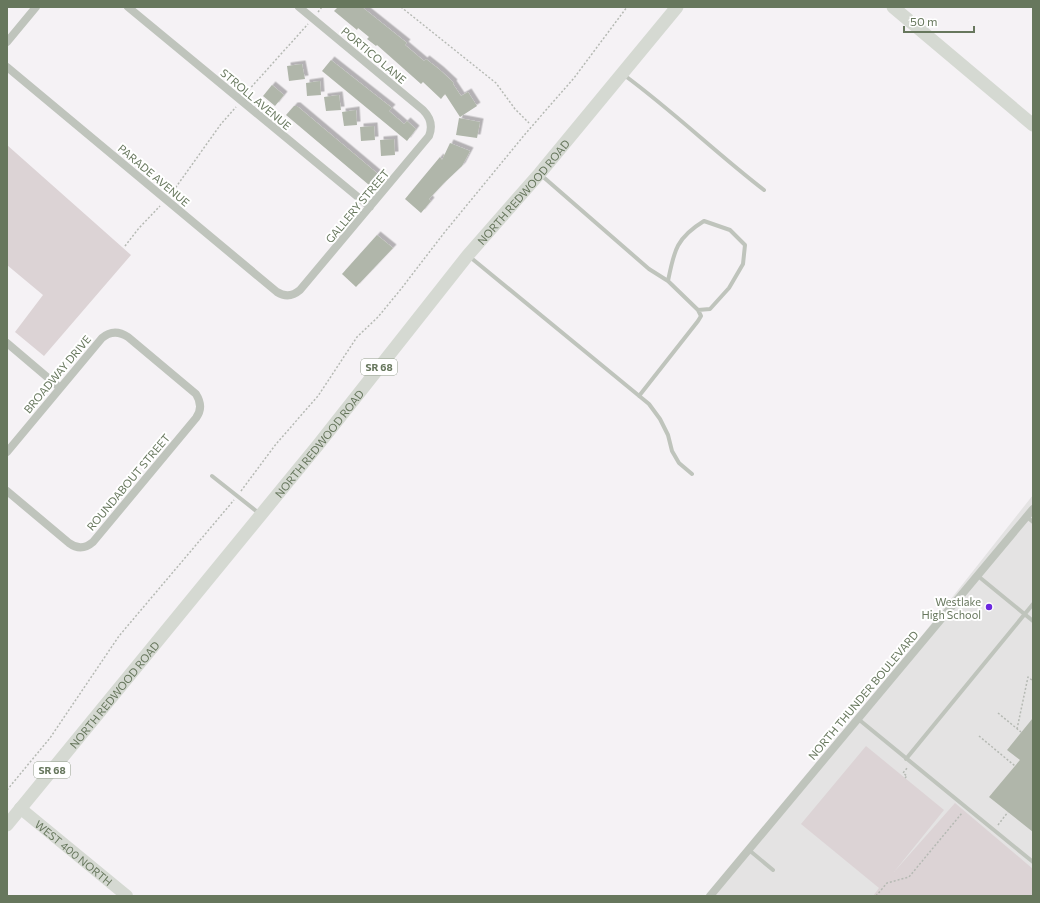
<svg xmlns="http://www.w3.org/2000/svg" width="1040" height="903" viewBox="0 0 1040 903" font-family="Commissioner,sans-serif">
	<style>
		.built { fill: #e4e3e3 }
		.green { fill: #dcd3d5 }
		.building { fill: #b0b6aa; filter: url(#shadow) }
		.lines { fill: none; stroke-linecap: round; stroke-linejoin: round }
		.path { stroke: #b5b9b3; stroke-width: 1.5; stroke-dasharray: 2 2; stroke-linecap: butt }
		.lane { stroke: #bfc4bc; stroke-width: 4 }
		.street { stroke: #bfc4bc; stroke-width: 8 }
		.secondary { stroke: #d5d9d2; stroke-width: 12 }
		.primary { stroke: #d5d9d2; stroke-width: 13 }
		.poi-dot { fill: #6c28df; stroke: #fff; stroke-width: 1.5 }
		.labels { text-anchor: middle; dominant-baseline: central; stroke-width: 4; stroke-linejoin: round; paint-order: stroke }
		.shield { fill: #fff; stroke: #95a08e; stroke-width: 1 }
		.shield-label { font-size: 10px; font-weight: bold; fill: #67775d }
		.street-label { font-size: 11px; fill: #67775d; stroke: #fff }
		.poi-label { font-size: 11px; fill: #67775d; stroke: #fff; text-anchor: end }
	</style>
	<defs>
		<filter id="shadow"><feDropShadow dx="3.5" dy="-3.5" stdDeviation="0" flood-color="#0004"/></filter>
	</defs>
	<rect width="100%" height="100%" fill="#f5f2f5"/>
	<!-- built -->
	<path class="built" d="M1033,495V896H711L857,718Z"/>
	<!-- green -->
	<path class="green" d="M7,145L131,255L44,356L15,332L43,295L7,265Z
		M866,746L944,810L894,872L955,803L1033,869V896H873L879,888L801,824Z"/>
	<!-- building -->
	<path class="building" d="M338,7H362L407,43L405,45L424,61L426,59L440,70L454,83L453,84L461,96L468,92L477,106L460,117L445,94L441,99L423,82L421,84L377,45L376,46L367,39L369,37L358,28L357,30L334,11Z
		M331,60L392,108L389,111L404,124L407,121L416,129L407,141L322,71Z
		M302,64L305,79L289,81L287,66Z
		M320,81L321,95L307,96L306,83Z
		M272,85L284,95L275,106L263,96Z
		M339,95L341,110L326,111L324,97Z
		M294,106H297L378,174L369,185L286,115Z
		M356,110L357,125L344,126L342,112Z
		M459,118L480,122L477,138L456,135Z
		M374,126L375,140L361,141L360,127Z
		M394,139L395,155L381,156L380,140Z
		M450,143L470,151L462,166L444,183L429,199L431,201L421,213L405,199L440,157L442,160Z
		M377,235L393,248L356,287L342,274Z
		M1033,718V832L989,797L1020,760L1007,750Z"/>
	<g class="lines">
		<!-- path -->
		<path class="path" d="M401,7L496,83L515,109L529,123
			M318,12L322,7
			M246,93L308,24
			M171,194L221,124L236,107
			M125,246L139,228L160,206
			M241,491L276,444L318,396L357,337L378,317L401,289L444,233L526,133L574,78L627,7
			M998,713L1021,732
			M1017,729L1028,677L1033,681
			M979,736L1015,766
			M905,778L907,776L903,773L908,767
			M7,790L50,738L119,636L234,500
			M998,825L1008,812
			M876,896L887,883L909,877L962,813"/>
		<!-- lane -->
		<path class="lane" d="M624,75C673,111 716,153 764,190
			M541,175L649,269L668,281L698,310L710,309L729,288L743,264L745,245L730,230L704,221C676,238 674,251 668,281
			M470,257L649,404L660,419L668,435L672,451L679,463L692,474
			M639,396L698,321L701,316L698,310
			M212,476L260,514
			M1027,517L1033,522
			M978,576L1033,621
			M857,718L1033,862
			M906,759L1033,604
			M749,850L773,870"/>
		<!-- street -->
		<path class="street" d="M128,7L370,207
			M7,42L36,7
			M7,67L277,292C285,297 293,296 300,290L429,136C433,126 431,118 423,110L299,7
			M7,343L60,388
			M7,452L102,338C110,331 119,331 128,337L196,394C201,402 202,410 196,418L93,542C85,549 77,549 69,543L7,491
			M710,896L1033,509"/>
		<!-- secondary -->
		<path class="secondary" id="s1" d="M20,808L127,896"/>
		<!-- primary -->
		<g class="primary">
			<path d="M893,7L1033,125"/>
			<path id="s2" d="M7,825L318,445L468,255L540,173L677,7"/>
		</g>
	</g>
	<!-- markers -->
	<circle class="poi-dot" cx="989" cy="607" r="4"/>
	<g class="labels">
		<!-- shield labels -->
		<g class="shield">
			<rect x="361" y="359" width="36" height="16" rx="3"/>
			<rect x="34" y="762" width="36" height="16" rx="3"/>
		</g>
		<g class="shield-label">
			<text x="379" y="367">SR 68</text>
			<text x="52" y="770">SR 68</text>
		</g>
		<!-- street labels -->
		<g class="street-label">
			<text transform="translate(374 55) rotate(40)">PORTICO LANE</text>
			<text transform="translate(256 99) rotate(40)">STROLL AVENUE</text>
			<text transform="translate(154 175) rotate(40)">PARADE AVENUE</text>
			<text stroke="none"><textPath href="#s2" startOffset="817">NORTH REDWOOD ROAD</textPath></text>
			<text transform="translate(357 206) rotate(-50)">GALLERY STREET</text>
			<text transform="translate(57 374) rotate(-50)">BROADWAY DRIVE</text>
			<text stroke="none"><textPath href="#s2" startOffset="493">NORTH REDWOOD ROAD</textPath></text>
			<text transform="translate(128 482) rotate(-50)">ROUNDABOUT STREET</text>
			<text stroke="none"><textPath href="#s2" startOffset="169">NORTH REDWOOD ROAD</textPath></text>
			<text transform="translate(863 695) rotate(-50)">NORTH THUNDER BOULEVARD</text>
			<text stroke="none"><textPath href="#s1" startOffset="70">WEST 400 NORTH</textPath></text>
		</g>
		<!-- poi labels -->
		<g class="poi-label">
			<text x="981" y="601">Westlake<tspan x="981" dy="13">High School</tspan></text>
		</g>
	</g>
	<!-- border -->
	<rect width="1040" height="903" fill="none" stroke="#67775d" stroke-width="16"/>
	<!-- scale -->
	<path d="M904 26v6h70v-6" fill="none" stroke="#67775d" stroke-width="2"/>
	<text x="910" y="26" font-size="12" fill="#67775d" stroke="#ffffff" stroke-width="3" paint-order="stroke">50 m</text>
</svg>
